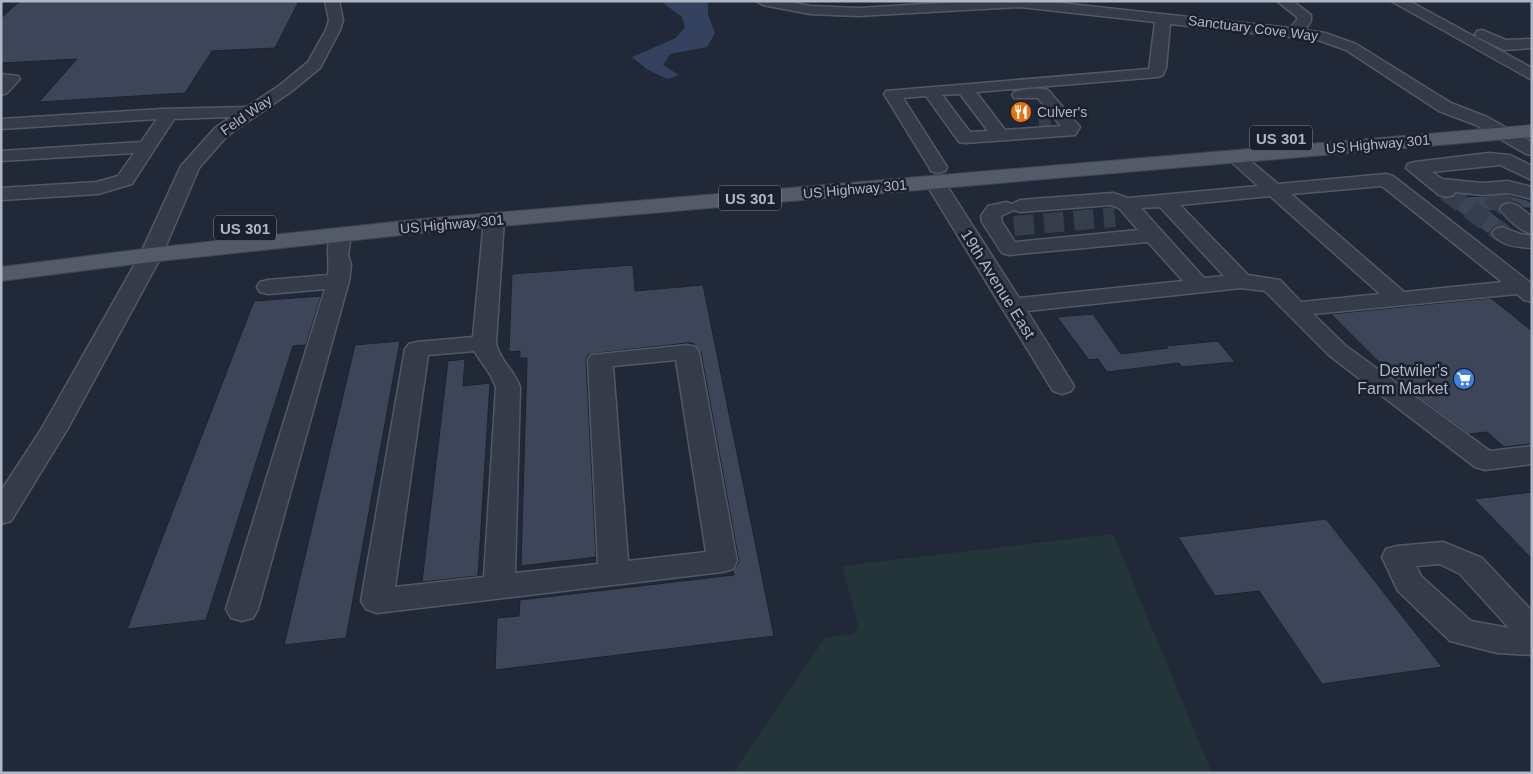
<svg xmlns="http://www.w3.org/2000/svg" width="1533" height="774" viewBox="0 0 1533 774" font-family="Helvetica,sans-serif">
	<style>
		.green { fill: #233539 }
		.water { fill: #35425f }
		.building { fill: #3d4658; stroke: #1c222f }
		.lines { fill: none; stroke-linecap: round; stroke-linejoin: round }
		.minor-tunnel-far1 { stroke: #363e4d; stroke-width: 16; stroke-dasharray: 16 8; stroke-linecap: butt }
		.minor-tunnel { stroke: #363e4d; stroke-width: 20; stroke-dasharray: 20 10; stroke-linecap: butt }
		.minor-casing { stroke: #525966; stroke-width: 3 }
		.major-casing { stroke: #3e4452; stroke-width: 2 }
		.minor { fill: #353b48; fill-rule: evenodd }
		.major { fill: #535a69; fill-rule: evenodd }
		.labels { text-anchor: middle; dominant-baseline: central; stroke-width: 5; stroke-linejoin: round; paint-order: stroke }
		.far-street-label { font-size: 14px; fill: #afb6c5; stroke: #1a202d }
		.far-poi-label { font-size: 14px; fill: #afb6c5; stroke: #1a202d; text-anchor: start }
		.shield { fill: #1a202d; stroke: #828997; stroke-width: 1 }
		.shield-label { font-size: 15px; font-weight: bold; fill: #afb6c5 }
		.street-label { font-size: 16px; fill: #afb6c5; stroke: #1a202d }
		.poi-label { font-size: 16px; fill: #afb6c5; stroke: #1a202d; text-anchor: end }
	</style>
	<rect width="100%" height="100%" fill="#212938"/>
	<!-- green -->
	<path class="green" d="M1113,534L1212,773H733L825,638L853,634L858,629V623L842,566Z"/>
	<!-- water -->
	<path class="water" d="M666,1H708V15L715,33L707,47L670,54L663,65L679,75L667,79L648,70L632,57L676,38L685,27L682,17L663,3Z"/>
	<!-- building -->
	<path class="building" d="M20,1H299L275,48L212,51L185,93L39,102L77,59L1,63V18Z
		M1508,195L1527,200L1532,203V208H1524L1518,203L1509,201L1502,204L1499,210L1489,211L1515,230L1501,225L1494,227L1488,234L1441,198Z
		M633,265L635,291L703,285L774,636L495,670L497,618L519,616L520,600L734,575L733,571L739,562L701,352L693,343H687L589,354L586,360L596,557L521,566L527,358H520V351L509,352L512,274Z
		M321,296L306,345L293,346L206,620L127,629L254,301Z
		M1491,298L1532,331V444L1504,447L1487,432L1469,434L1402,385L1331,314Z
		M1093,314L1121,354L1168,348L1166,346L1218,341L1235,362L1182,367L1179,363L1107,372L1098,359L1089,360L1057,317Z
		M400,341L346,638L284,645L355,345Z
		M465,359L463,386L490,383L478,576L422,582L448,361Z
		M1532,492V559L1474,499Z
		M1326,519L1442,667L1322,684L1259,591L1215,596L1178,537Z"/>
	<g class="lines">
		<!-- minor-tunnel-far1 -->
		<path class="minor-tunnel-far1" d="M1039,126L1051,125"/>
		<!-- minor-tunnel -->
		<path class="minor-tunnel" d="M1446,191L1502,233
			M1490,195L1510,209
			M1014,226L1115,217"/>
		<!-- minor casing -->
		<g class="minor-casing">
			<path id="minor" d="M325,1H339L343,20L340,30L320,68L292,91L227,136L199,168L162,255L68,428L11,521L1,524V491L42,428L140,255L181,166L215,128L231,117L174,119L132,184L98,194L1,200V188L97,182L118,176L134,153L1,161V151L141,142L157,119L1,129V119L162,109L247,107L280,85L308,62L326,30L329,20Z
				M756,1H786L810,6L858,8L977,1H1042L1290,28L1297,20V17L1277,1H1293L1311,15V21L1305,30L1325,33L1356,44L1451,103L1487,117L1532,142V155L1526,154L1476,125L1439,111L1346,50L1318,40L1170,24L1166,68L1163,75L1158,77L976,92L1005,130L1061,126L1038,98H1014L1012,95L1014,92C1025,89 1037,87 1048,90L1080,127L1075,135L965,143L959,142L926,96L903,98L947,167L945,171L938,173L931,171L929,167L884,94L886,91L1149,69L1155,22L1020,7L858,16L810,14L763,5ZM960,94L988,131L970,132L942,95Z
				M1391,1H1409L1532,68V80Z
				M1482,30L1506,40L1532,39V48L1504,50L1477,37L1475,34L1477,31Z
				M1,74L18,76L20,79L7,93L1,95Z
				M1234,151L1240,152L1278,184L1386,174L1393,176L1532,284V302L1524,300L1517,294L1313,314L1346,346L1490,451L1532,446V464L1485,470L1475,467L1330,356L1265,291L1241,288L1027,311L1074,386L1071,391L1062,394L1053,391L925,182L928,178L935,176L942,178L1019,298L1183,281L1148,242L1009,255L1002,253L982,222L981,216L988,206L1006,202L1012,204L1020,200L1113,193L1128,198L1258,186L1225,156L1228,152ZM1382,186L1502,282L1404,292L1291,194ZM1270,196L1380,294L1301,302L1280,280L1248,275L1180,205ZM1111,205L1119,208L1138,230L1015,242L1002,222L1001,216L1014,210L1020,212ZM1160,207L1224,276L1204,278L1141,208Z
				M1489,153L1510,155L1532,166V180L1500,165L1432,172L1442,179L1482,183L1508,181L1532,187V199L1508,193L1482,195L1455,192L1453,195L1446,197L1439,195L1406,168L1408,164L1415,162Z
				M1510,203L1517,205L1532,217V234C1520,231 1507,219 1500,209L1503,205Z
				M494,214L501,216L504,220L496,343C499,360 515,371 520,387L515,573L598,564L588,360L591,355L687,345L695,347L699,352L737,561L733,569L722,572L377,613L366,609L361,601L405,349L409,344L417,342L473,337L484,220L487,216ZM474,351L491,376L496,387L484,577L395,587L428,355ZM676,360L706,552L628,561L613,366Z
				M1502,227L1520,234L1532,236V248C1518,247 1500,246 1492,233L1495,229Z
				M341,228L348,230L351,234L348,255L351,265L349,281L258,609L253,618L242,621L231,618L226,609L325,289L268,294L260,292L257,287L260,282L268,280L328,275C330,260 324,244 334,230Z
				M1443,542L1482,558L1532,611V655L1497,653L1450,641L1398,591L1382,557L1386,549L1397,546ZM1440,564L1460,574L1509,628L1471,621L1421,576L1416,566Z"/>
		</g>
		<!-- major casing -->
		<g class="major-casing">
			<path id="major" d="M1532,125V137L421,233L151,262L1,281V267L151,248L421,219Z"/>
		</g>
		<!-- minor -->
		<use href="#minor" class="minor"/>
		<!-- major -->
		<use href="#major" class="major"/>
	</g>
	<!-- icons -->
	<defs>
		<g id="restaurant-disc" transform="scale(1.125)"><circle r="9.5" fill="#e8710a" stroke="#1a202d"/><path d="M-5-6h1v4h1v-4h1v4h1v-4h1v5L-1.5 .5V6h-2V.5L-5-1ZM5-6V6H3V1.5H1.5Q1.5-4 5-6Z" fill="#fff"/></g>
		<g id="supermarket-disc" transform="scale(1.125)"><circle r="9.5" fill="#3f7fe0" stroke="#1a202d"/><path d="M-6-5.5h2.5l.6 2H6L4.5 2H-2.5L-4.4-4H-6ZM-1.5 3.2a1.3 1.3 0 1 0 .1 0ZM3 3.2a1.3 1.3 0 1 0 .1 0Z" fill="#fff"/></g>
	</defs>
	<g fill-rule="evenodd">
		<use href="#restaurant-disc" x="1021" y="112"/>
		<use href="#supermarket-disc" x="1464" y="379"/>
	</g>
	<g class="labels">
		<!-- far-street labels -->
		<g class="far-street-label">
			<text transform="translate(1253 28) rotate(7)">Sanctuary Cove Way</text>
			<text transform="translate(246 115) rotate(-35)">Feld Way</text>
			<text transform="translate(1378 144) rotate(-5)">US Highway 301</text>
			<text transform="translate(855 189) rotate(-5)">US Highway 301</text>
			<text transform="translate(452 224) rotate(-5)">US Highway 301</text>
		</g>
		<!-- far-poi labels -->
		<g class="far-poi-label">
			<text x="1037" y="112">Culver's</text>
		</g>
		<!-- shield labels -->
		<g class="shield">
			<rect x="1250" y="125.5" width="62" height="25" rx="4"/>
			<rect x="719" y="185.5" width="62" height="25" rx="4"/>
			<rect x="214" y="215.5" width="62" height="25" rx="4"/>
		</g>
		<g class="shield-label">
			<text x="1281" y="138">US 301</text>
			<text x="750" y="198">US 301</text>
			<text x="245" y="228">US 301</text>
		</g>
		<!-- street labels -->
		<g class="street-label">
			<text transform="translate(998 284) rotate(58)">19th Avenue East</text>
		</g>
		<!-- poi labels -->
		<g class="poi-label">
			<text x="1448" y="370">Detwiler's<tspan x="1448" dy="18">Farm Market</tspan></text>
		</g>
	</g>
	<!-- border -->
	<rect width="1533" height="774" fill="none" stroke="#afb6c5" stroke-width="5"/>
</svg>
